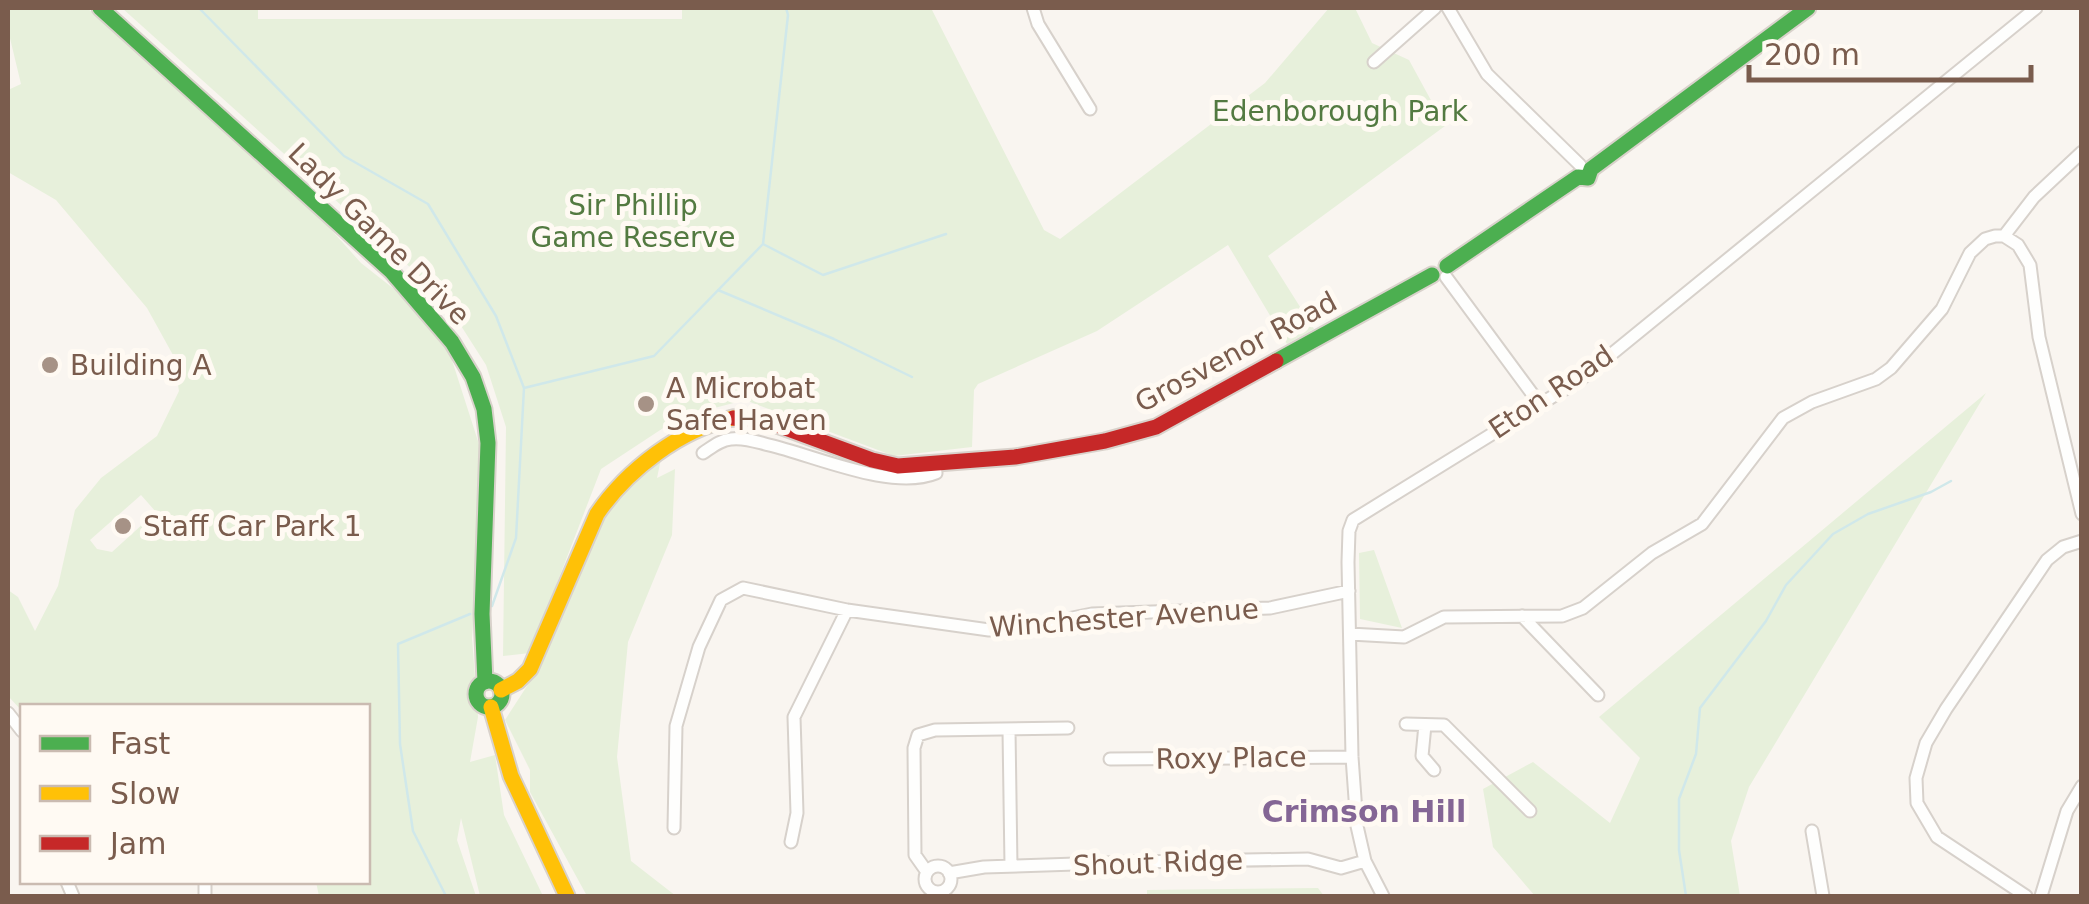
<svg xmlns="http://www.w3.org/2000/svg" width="2089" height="904" viewBox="0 0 2089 904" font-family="'DejaVu Sans',sans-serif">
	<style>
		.green { fill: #e7f0db; fill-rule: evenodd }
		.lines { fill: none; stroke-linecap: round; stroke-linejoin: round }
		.stream { stroke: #d0e8ea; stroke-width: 2.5 }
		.street-casing { stroke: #d7d1cb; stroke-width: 15 }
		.fast-casing { stroke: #d9d2cb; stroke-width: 19 }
		.slow-casing { stroke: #d9d2cb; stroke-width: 19 }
		.jam-casing { stroke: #d9d2cb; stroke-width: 19 }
		.street { stroke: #fefefd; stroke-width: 11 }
		.fast { stroke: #4caf50; stroke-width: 15 }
		.slow { stroke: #ffc107; stroke-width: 15 }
		.jam { stroke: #c62828; stroke-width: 15 }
		.poi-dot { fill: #a69286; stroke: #fffaf3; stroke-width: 4 }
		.labels { text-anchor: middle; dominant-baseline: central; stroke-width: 10; stroke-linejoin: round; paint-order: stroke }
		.park-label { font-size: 28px; fill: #537a41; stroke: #fffaf3 }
		.street-label { font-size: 28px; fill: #7a5c4d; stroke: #fffaf3 }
		.poi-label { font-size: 28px; fill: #7a5c4d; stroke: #fffaf3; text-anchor: start }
		.neighbourhood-label { font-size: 30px; font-weight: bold; fill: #846695; stroke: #fffaf3 }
	</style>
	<rect width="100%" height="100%" fill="#f9f5f0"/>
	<!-- green -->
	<path class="green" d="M8,8H87L284,177L361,263L441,326L486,466L472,638L478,717L470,762L495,755L504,815L543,896H480L461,818L457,840L476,896H319L316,882H368V706H22V711L8,696V590L18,597L35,631L58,586L75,510L101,478L157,436L179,391L173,355L147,308L56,200L8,172V90L21,84L8,30ZM141,495L156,512L112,552L97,549L90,540Z
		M122,8H258V19H682V8H931L1044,230L1060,239L1265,83L1329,8H1355L1372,43L1409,60L1445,126L1268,256L1314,329L1287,344L1228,245L1097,331L978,384L974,390L972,447L894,456L745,400L680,417L601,469L530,653L503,656L506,427L486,365L442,296Z
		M1986,393L1749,787L1731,841L1740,896H1535L1493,847L1483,789L1533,762L1610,823L1640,758L1599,717Z
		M662,454L657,478L675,469L672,535L628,642L617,757L631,861L676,896H587L530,792V770L505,720L540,666L608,503Z
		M1374,550L1402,628L1360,619L1359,553Z
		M1318,888L1324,896H1147V890Z"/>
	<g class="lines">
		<!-- stream -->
		<path class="stream" d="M199,8L344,156L428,204L496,316L524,388L516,538L492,606
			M763,244L788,15L786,8
			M718,290L834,339L912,377
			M524,388L654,356L763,244L823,275L946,234
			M446,896L413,831L400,744L398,644L470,614
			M1686,896L1679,850V799L1696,754L1700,708L1766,621L1786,585L1833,534L1868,514L1931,492L1951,481"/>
		<!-- street casing -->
		<g class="street-casing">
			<path id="street" d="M1033,8L1038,24L1090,109
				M1448,8L1487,74L1580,165
				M1374,62L1435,8
				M2004,236L2034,197L2082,152
				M1446,277L1539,403
				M703,453C712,447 720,440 731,439C744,437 757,442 769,445C816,456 892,491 936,473L935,465
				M1522,616L1598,695
				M1350,634L1404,637L1444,617L1562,616L1583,608L1652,553L1702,524L1783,418L1812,402L1876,379L1891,368L1942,309L1970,253L1985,239L1995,236H2004L2018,245L2030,265L2039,337L2082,514
				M8,713L22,731
				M1406,724L1444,725L1530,811
				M1425,725L1422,756L1434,770
				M1009,730L1011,866
				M1110,759L1352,757
				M674,828L676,726L699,647L721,600L743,588L847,610L989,630L1033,626L1092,614L1270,608L1349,591
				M1812,831L1823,896
				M791,842L797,813L794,717L847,610
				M925 879a13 13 0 1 1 26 0a13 13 0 1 1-26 0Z
				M927,872L915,855L914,748L918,735L935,730L1068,728
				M949,873L984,867L1135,862L1308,859L1341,868L1365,861
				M67,882L73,896
				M205,882V896
				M1383,896L1365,861L1357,826L1352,757L1348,562L1349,531L1353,520L1581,379L2036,8
				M2026,896L1937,837L1917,803L1916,778L1926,743L1946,709L2047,560L2063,547L2082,541
				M2041,896L2067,811L2082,786"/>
		</g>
		<!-- fast casing -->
		<g class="fast-casing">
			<path id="fast" d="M100,8L392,272L452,342L473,377L484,409L488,443L482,614L485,682
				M1447,266L1578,177L1588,178L1591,169L1808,8
				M1276,361L1432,275
				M476 694a13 13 0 1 1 26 0a13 13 0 1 1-26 0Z"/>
		</g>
		<!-- slow casing -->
		<g class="slow-casing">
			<path id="slow" d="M501,690L518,681L530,669L597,514C627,470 680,429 733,418
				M491,707L511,776L567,896"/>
		</g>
		<!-- jam casing -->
		<g class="jam-casing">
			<path id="jam" d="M733,418L769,422L872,460L898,466L1015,457L1105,441L1156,427L1276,361"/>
		</g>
		<!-- street -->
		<use href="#street" class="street"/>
		<!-- fast -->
		<use href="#fast" class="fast"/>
		<!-- slow -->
		<use href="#slow" class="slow"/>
		<!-- jam -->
		<use href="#jam" class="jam"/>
	</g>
	<!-- markers -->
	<g class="poi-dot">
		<circle cx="50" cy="365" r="10"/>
		<circle cx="646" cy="404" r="10"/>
		<circle cx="123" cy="526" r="10"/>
	</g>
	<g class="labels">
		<!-- park labels -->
		<g class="park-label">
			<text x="1340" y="111">Edenborough Park</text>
			<text x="633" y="205">Sir Phillip<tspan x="633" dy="32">Game Reserve</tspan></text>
		</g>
		<!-- street labels -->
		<g class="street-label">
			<text transform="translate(379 234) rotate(45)">Lady Game Drive</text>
			<text transform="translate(1236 352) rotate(-28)">Grosvenor Road</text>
			<text transform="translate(1551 392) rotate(-34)">Eton Road</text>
			<text transform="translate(1124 618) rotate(-4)">Winchester Avenue</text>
			<text transform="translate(1231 758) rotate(-1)">Roxy Place</text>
			<text transform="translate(1158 863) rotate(-2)">Shout Ridge</text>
		</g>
		<!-- poi labels -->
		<g class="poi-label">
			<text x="70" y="365">Building A</text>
			<text x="666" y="388">A Microbat<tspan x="666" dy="32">Safe Haven</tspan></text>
			<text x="143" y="526">Staff Car Park 1</text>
		</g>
		<!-- neighbourhood labels -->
		<g class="neighbourhood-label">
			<text x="1364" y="811">Crimson Hill</text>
		</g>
	</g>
	<!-- border -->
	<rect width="2089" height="904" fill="none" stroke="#7a5c4d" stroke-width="20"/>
	<!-- legend -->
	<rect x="20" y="704" width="350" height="180" fill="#fffaf3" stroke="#cabbb1" stroke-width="2.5"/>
	<rect x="40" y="736" width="50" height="15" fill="#4caf50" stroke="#cabbb1" stroke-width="2.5"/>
	<text x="110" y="754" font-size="30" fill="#7a5c4d">Fast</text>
	<rect x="40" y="786" width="50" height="15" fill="#ffc107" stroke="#cabbb1" stroke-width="2.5"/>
	<text x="110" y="804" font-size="30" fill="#7a5c4d">Slow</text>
	<rect x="40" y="836" width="50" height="15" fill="#c62828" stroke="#cabbb1" stroke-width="2.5"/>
	<text x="110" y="854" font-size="30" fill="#7a5c4d">Jam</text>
	<!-- scale -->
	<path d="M1749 65v15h282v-15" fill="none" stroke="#7a5c4d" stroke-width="5"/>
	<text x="1764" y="65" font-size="30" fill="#7a5c4d" stroke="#fffaf3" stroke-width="8" paint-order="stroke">200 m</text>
</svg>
